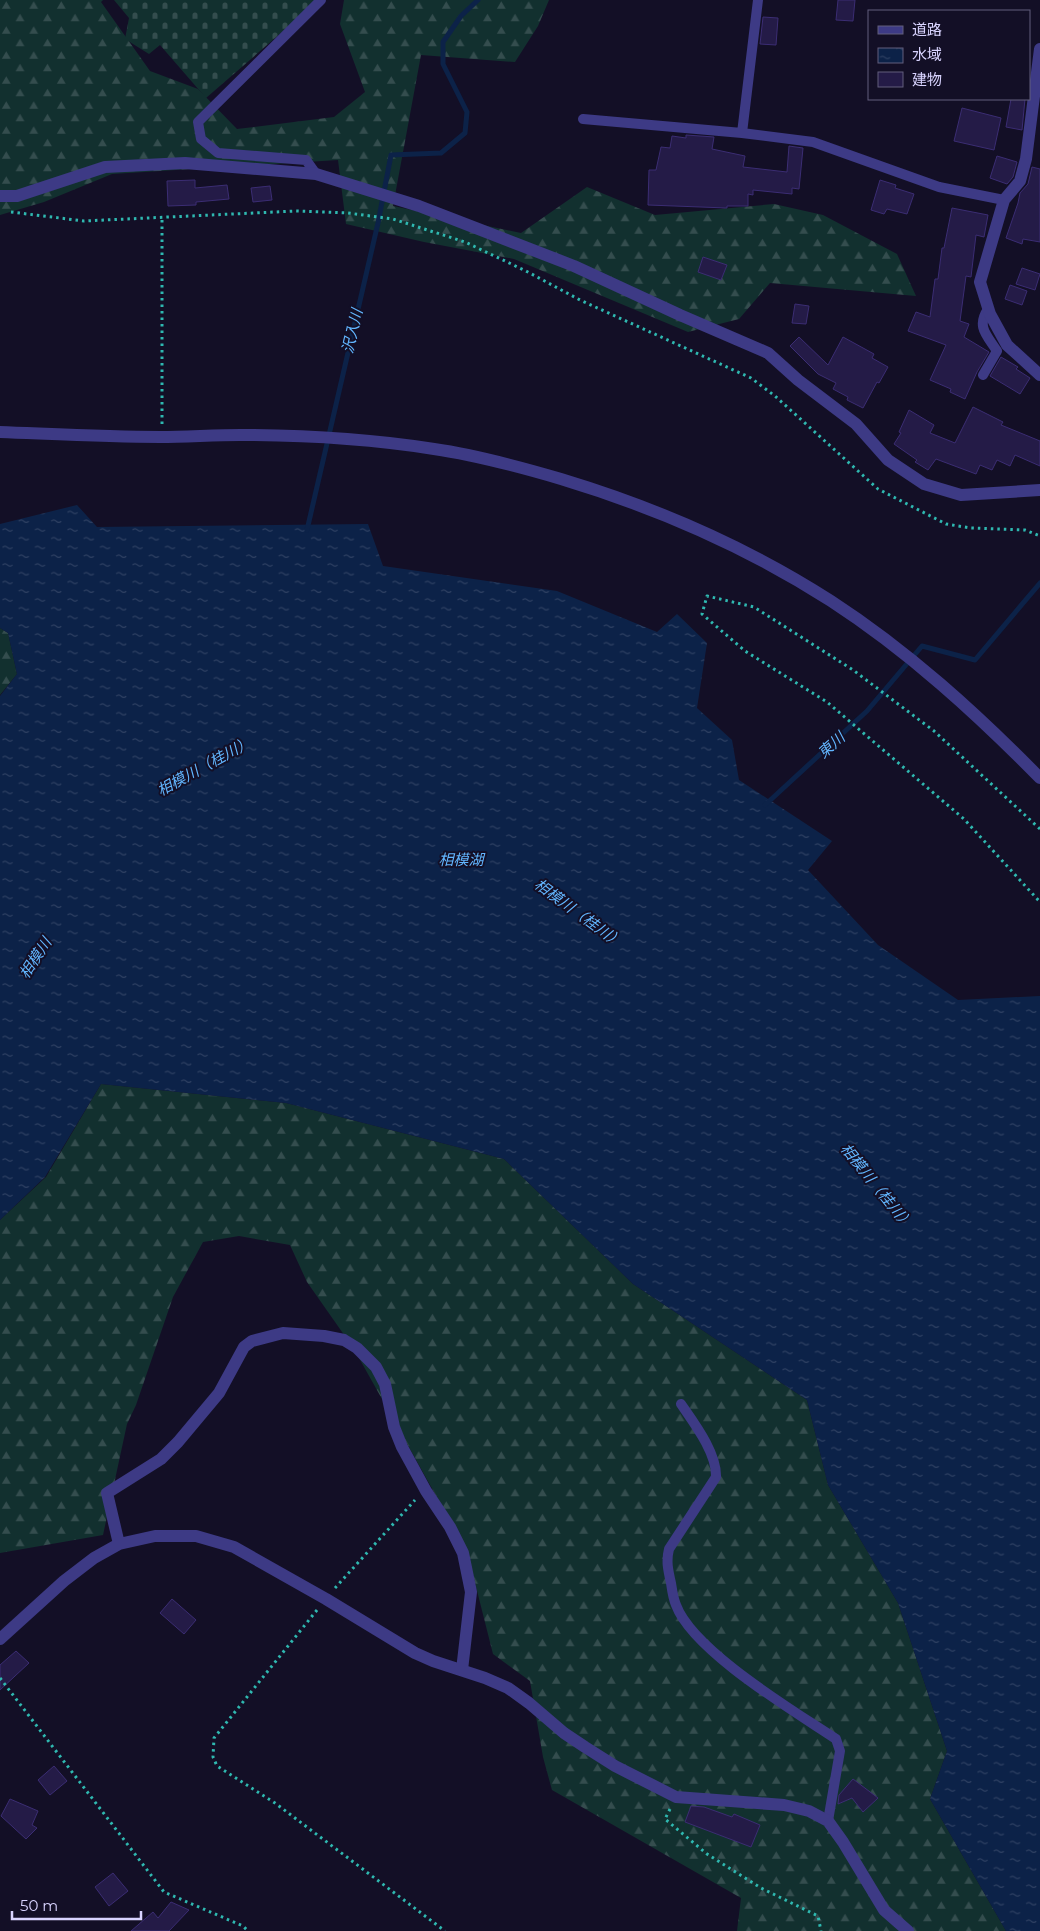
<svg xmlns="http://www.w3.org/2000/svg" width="1040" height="1931" viewBox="0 0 1040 1931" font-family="Montserrat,'Noto Sans JP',sans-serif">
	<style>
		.forest { fill: url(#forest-firs) }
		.cemetery { fill: url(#cemetery-stones) }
		.water { fill: url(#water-ripples) }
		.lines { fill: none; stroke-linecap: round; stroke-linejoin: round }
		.stream { stroke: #0c2248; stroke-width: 5 }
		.building { fill: #241b47; stroke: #3b2d73 }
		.path { stroke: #2fb8b0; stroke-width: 3; stroke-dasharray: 2.5 4; stroke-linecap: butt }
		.lane { stroke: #3d3a85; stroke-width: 10 }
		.street { stroke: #3d3a85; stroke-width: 12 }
		.labels { text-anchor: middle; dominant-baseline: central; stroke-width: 4; stroke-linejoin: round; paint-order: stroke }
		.water-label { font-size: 15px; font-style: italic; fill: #62b6ff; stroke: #130f26 }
	</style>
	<defs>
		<pattern id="forest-firs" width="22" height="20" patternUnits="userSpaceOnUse" patternTransform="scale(1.25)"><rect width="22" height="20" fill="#12302f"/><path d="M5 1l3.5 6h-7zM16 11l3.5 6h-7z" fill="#344d4e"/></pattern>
		<pattern id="cemetery-stones" width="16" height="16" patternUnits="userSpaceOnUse" patternTransform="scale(1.25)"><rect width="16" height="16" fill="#12302f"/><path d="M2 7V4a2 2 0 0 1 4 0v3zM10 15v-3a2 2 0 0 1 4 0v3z" fill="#344d4e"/></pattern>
		<pattern id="water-ripples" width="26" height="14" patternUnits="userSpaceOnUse" patternTransform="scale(1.25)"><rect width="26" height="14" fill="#0c2248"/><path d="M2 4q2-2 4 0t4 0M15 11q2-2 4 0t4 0" fill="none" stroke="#2f4163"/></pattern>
	</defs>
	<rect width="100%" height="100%" fill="#130f26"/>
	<!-- forest -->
	<path class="forest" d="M0,0H103L101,2L150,71L198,89L237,129L334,117L365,92L340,24L344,0H549L538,26L515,62L421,55L393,206L521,233L587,187L655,215L774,204L823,215L897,254L916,296L770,283L739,319L688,332L514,259L424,242L346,224L338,160L112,174L44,202L0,215Z
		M0,628L8,633L17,674L0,695Z
		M101,1084L286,1103L504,1159L633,1284L807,1400L828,1485L898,1603L947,1751L930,1799L1006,1931H737L741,1898L552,1790L543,1757L530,1681L493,1654L467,1551L354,1349L307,1282L290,1245L239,1236L203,1242L173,1297L136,1405L127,1424L103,1535L0,1553V1220L46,1177Z"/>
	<!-- cemetery -->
	<path class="cemetery" d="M114,0H319L206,98L160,45L149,54L125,39L129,18Z"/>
	<!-- water -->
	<path class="water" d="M77,505L97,527L368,524L383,566L557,591L657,632L677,614L707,643L697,708L732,740L739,780L832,841L808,870L878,945L958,1000L1040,996V1931H1006L930,1799L947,1751L898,1603L828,1485L807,1400L633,1284L504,1159L286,1103L101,1084L45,1177L0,1220V696L17,674L8,633L0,628V524Z"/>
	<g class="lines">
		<!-- stream -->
		<path class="stream" d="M307,530L378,223L391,155L441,153L465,133L467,112L443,64V42L461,16L478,0
			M765,805L867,711L922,646L975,660L1040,583"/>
	</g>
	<!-- building -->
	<path class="building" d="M838,0H855L853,21L836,20Z
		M763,17L778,18L776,45L760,44Z
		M1011,99H1025L1022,130L1006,127Z
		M962,108L1001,118L994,150L954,141Z
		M686,135L714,137L712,149L745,156L743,167L787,172L789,146L803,148L799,189L792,188V194L753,190V195L748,194V206H727V208L648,205L649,170H656L661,147L670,148L672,136L686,138Z
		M997,156L1017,162L1013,177L1007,184L990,178Z
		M1032,167L1040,169V242L1023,239L1022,244L1006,238L1018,203L1020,193L1028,184Z
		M195,180V188L227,185L229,199L196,202V205L168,206L167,181Z
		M880,180L896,185L895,188L914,194L907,214L887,209L884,214L871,210Z
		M270,186L272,200L253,202L251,188Z
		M952,208L988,215L984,237L976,235L971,277L966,276L960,321L969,324L964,337L989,352L977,372L965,399L950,392L951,389L930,380L946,345L908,331L916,312L930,317L935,279H938L942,248H944Z
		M703,257L727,265L721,280L698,272Z
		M1022,268L1040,274L1035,290L1016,284Z
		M1010,285L1027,291L1022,305L1005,299Z
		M795,304L809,306L806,324L792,323Z
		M799,337L828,365L843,337L874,354L872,358L888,367L879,383L877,382L863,408L847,400L848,397L833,389L836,383L818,374L790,346Z
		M1001,357L1018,367L1016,369L1030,378L1020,394L990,376Z
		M973,407L1003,422L1001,425L1040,441V466L1015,455L1010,466L997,460L992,470L980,465L976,474L936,459L928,470L915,462L917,460L894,444L901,433L899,432L909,410L934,425L930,433L955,443Z
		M172,1599L196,1620L184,1634L160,1613Z
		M16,1651L29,1663L0,1690V1665Z
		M54,1766L67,1781L50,1795L38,1780Z
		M853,1779L878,1798L863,1812L852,1798L838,1804L839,1795Z
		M10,1799L38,1811L32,1825L37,1828L26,1839L1,1816Z
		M691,1806L704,1807L732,1817L734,1814L760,1825L751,1847L685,1822Z
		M113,1873L128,1891L109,1906L95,1887Z
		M171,1902L189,1910L169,1931H131L153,1912L158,1918Z"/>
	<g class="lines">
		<!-- path -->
		<path class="path" d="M11,212L84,221L296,211L348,213L393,219L465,242L526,271L580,300L751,378L775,396L878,489L946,524L971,528L1025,530L1040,536
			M162,424V218
			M1040,829L934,731L853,670L754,607L707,596L702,614L745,651L827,702L964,819L1040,902
			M335,1588L415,1500
			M317,1610L214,1738L213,1757L217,1766L275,1803L445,1931
			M0,1678L164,1892L243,1926L248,1931
			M670,1809L665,1819L707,1854L761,1888L818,1916L821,1931"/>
		<!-- lane -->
		<path class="lane" d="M583,119L742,133L813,142L939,187L1004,200
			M742,133L758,0
			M316,174L306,160L218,153L201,139L198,122L321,0
			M983,375L997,351C987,335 976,327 988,309
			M681,1404C694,1423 717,1453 716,1477L669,1549C666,1561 668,1570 671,1583C672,1590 673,1598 676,1605C693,1651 794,1711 836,1739L840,1751L828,1821"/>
		<!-- street -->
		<path class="street" d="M1040,49L1026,159L1020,181L1004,200L980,282L990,314L1007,345L1040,375
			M0,196H17L105,167L185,163L316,174L419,206L574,266L680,315L768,353L798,380L856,424L888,460L924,484L961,495L1040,490
			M0,432C53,434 107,437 160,437C187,437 213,435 240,435C304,435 370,439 434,449C477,455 520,467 561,479C657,508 747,547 831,601C908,651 976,713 1040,778
			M119,1544L107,1493L161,1459L178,1442L219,1393L244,1347L252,1341L283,1333L324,1336L344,1340L357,1348L376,1367L385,1384L394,1427L402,1447L426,1491L450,1527L463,1553L471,1592L462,1670
			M0,1639L64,1581L94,1558L119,1544L155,1536H196L234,1547L326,1599L415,1653L433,1661L485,1678L508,1688L529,1703L564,1733L585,1747L615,1766L676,1797L784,1805L809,1811L828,1821L843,1842L884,1910L908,1931"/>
	</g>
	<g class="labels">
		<!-- water labels -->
		<g class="water-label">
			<text transform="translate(352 331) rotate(-77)">沢入川</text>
			<text transform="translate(831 745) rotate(-42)">東川</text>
			<text transform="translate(204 766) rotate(-29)">相模川（桂川）</text>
			<text x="461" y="859">相模湖</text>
			<text transform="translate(579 913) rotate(36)">相模川（桂川）</text>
			<text transform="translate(35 958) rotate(-57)">相模川</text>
			<text transform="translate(877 1186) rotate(51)">相模川（桂川）</text>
		</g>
	</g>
	<!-- legend -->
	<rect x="868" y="10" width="162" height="90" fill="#130f26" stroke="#625e7d"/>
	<rect x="878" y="26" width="25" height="8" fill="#3d3a85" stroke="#625e7d"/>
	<text x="912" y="35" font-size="15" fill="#d9d4ff">道路</text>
	<rect x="878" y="48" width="25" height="15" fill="url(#water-ripples)" stroke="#625e7d"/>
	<text x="912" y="60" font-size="15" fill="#d9d4ff">水域</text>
	<rect x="878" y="72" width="25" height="15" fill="#241b47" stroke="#625e7d"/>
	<text x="912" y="85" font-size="15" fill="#d9d4ff">建物</text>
	<!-- scale -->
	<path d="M12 1911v8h129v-8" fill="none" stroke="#d9d4ff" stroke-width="2.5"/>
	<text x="20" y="1911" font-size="15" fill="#d9d4ff" stroke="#130f26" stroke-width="4" paint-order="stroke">50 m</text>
</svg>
